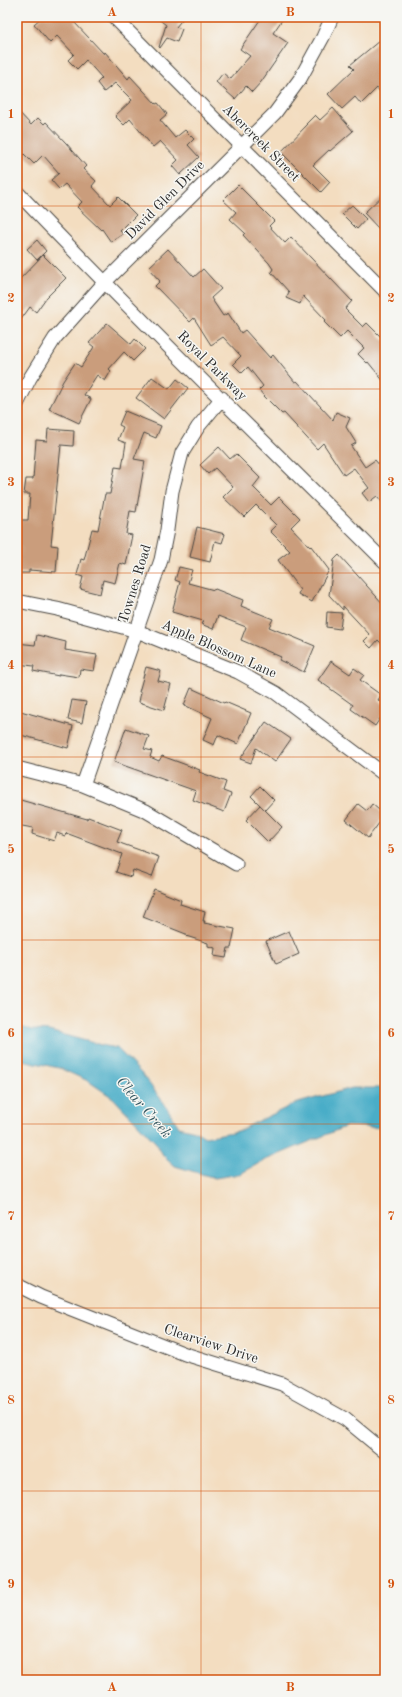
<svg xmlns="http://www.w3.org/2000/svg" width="402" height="1697" viewBox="0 0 402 1697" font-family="'Old Standard TT',serif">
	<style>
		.water { fill: #49adc8; stroke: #3a6c7a }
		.building { fill: #ca9d7b }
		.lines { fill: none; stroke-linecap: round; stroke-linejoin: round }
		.street-casing { stroke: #494641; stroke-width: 15 }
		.street { stroke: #fff; stroke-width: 13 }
		.grid { fill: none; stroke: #d5540f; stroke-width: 1; stroke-opacity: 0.55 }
		.labels { text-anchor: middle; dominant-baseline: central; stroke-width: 3; stroke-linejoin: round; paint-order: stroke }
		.street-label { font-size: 14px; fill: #2b2b2b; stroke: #f6f6f2 }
		.water-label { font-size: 15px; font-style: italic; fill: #365862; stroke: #f6f6f2 }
		.neatline { fill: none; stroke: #d5540f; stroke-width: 1.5 }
		.grid-label { font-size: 13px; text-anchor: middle; font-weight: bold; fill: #d5540f }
	</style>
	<rect width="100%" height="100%" fill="#f6f6f2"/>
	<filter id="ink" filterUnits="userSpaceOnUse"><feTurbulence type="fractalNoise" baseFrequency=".025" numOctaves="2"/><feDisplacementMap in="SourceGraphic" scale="8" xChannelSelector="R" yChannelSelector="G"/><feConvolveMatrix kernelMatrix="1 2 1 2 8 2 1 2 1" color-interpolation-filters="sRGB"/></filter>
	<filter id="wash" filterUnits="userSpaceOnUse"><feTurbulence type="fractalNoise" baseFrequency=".012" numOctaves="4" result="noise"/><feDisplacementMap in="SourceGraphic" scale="16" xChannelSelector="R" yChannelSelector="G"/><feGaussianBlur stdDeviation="0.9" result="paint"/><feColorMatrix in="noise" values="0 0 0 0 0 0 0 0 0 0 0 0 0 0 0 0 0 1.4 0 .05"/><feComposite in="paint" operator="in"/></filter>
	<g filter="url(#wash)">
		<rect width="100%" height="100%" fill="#f3ddc0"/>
		<!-- water -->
		<path class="water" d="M17,1026L32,1030L49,1031L105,1046L117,1048L142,1074L164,1103L179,1127L195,1131L205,1137L238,1131L294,1104L352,1088H385V1128L347,1126L263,1161L240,1174L215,1178L175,1166L163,1155L156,1143L113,1098L88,1081L59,1068L17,1059Z"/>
		<g id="blocks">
			<!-- building -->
			<path class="building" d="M42,17H81L74,22L104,54L105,52L128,79L130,76L156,104L158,103L167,114L160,120L175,138L185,130L194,139L188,145L199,157L180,175L172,166L178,160L160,141L153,147L130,119L124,125L115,116L132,100L115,83L104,92L97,83L102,78L86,60L77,69L68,60L74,54L57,36L50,43L34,24Z
				M156,17H184L176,27L182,29L177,42L167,38L160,48L159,47L166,25Z
				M262,17H284L273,33L288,43L261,82L252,92L246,86L235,99L216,82L223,73L230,79L250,56L240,49Z
				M385,36V98L377,88L361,104L355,97L342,109L328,94L354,69L350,65Z
				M333,108L353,131L330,151L329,150L313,165L330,182L321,192L281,152L307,125L306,124L315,115L320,120Z
				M17,110L31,125L38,118L44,124L46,122L66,143L86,166L83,169L96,181L92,186L110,205L118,197L136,215L120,231L123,234L111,242L102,229L101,230L77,207L82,202L65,184L59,189L51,180L59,173L43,155L34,164L17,147Z
				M238,185L274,221L269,226L285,243L291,237L352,301L345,309L363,327L367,323L385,341V383L368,362L367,363L358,354L364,348L347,331L340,338L324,322L326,320L303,296L300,304L286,298L289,292L271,272L273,269L269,263L243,235L245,233L230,219L236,212L223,200Z
				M385,193V223L379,229L364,213Z
				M352,205L366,219L357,229L342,214Z
				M37,240L46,251L37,260L27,249Z
				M168,249L194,277L203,269L221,289L211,298L223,316L228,313L241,333L245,330L270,358L273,355L295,382L297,381L333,420L336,412L350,418L346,427L356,443L351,446L365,467L375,460L385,472V505L377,496L369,502L362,493L369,488L354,468L344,475L323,443L317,449L284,413L282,414L264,396L259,390L263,386L248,367L242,373L233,364L241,356L223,337L211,345L194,318L190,322L155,286L160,281L148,268Z
				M43,255L66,278L46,298L36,312L30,307L17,325V282Z
				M107,323L131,344L135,339L145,349L133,361L124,352L109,369L111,371L105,381L97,375L84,395L91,399L79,423L49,409L63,381L75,363L81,367L94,347L89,343Z
				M152,377L169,389L177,379L188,388L164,419L136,398Z
				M125,411L161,426L156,438L144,433L134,459L145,461L136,512L130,511L126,534L132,535L126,565L120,563L115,583L103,580L100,594L80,589L83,577L77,575L81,559L84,560L92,529L98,530L105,494H110L115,467L122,468L126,443L118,440L123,427L119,425Z
				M48,429L74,431L73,446L61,445L51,545L58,546L56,572L29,570V573H17L19,520H28L30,494H24L26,479H33L36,440L47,441Z
				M219,447L230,459L236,454L260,478L253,487L271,505L279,497L300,518L291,527L310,547L311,546L329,570L312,602L298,594L300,590L278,560L290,551L270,531L276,525L256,505L244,517L223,497L233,487L215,468L208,474L200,465Z
				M197,527L225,534L222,543L215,541L210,562L190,557Z
				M339,555L385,606V647L378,640L371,648L364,641L370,635L343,606V610L329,595L334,560Z
				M179,567L192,570L188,583L214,590L215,589L243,600L241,606L273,619L269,627L315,646L304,672L279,660L281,657L241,640L246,627L218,616L213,629L201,624L203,621L172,612L180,582L175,580Z
				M327,612L342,613L340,629L326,627Z
				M37,635L66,642L65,650L97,655L94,671L80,669L79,677L59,674V676L33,671L34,666L17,664V643L35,645Z
				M331,661L350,674L354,668L364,675L360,680L381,695L378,700L385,705V711L375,726L351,709L353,705L318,680Z
				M146,667L161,671L158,681L171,684L164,710L139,702L141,692H139Z
				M191,688L224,703L225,702L251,713L238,744L218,735L214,745L203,740L212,718L184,705Z
				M72,700L86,702L82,723L68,720Z
				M17,710L73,726L68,748L17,734Z
				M266,722L291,739L275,762L256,748L251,763L240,759Z
				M126,728L149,736L144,749L152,751L150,757L159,761L162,756L200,770L199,772L226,782L223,791L231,794L224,812L193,800L196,791L114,762Z
				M260,786L274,800L265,810L251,796Z
				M17,799L87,819L88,817L122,830L117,842L159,857L152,877L133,870L131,877L116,872L122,854L66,833L65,836L57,833L54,841L32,834L33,828L17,825Z
				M358,804L367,811L372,804L385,815L368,838L346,820Z
				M260,805L282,827L268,842L246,820Z
				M154,889L181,900L180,904L205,912L203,921H205L204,923L235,929L231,948H228L226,958L214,956L215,948L208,946V943L186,936V934L143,917Z
				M289,931L299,954L276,964L266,941Z"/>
		</g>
	</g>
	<g filter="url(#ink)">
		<use href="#blocks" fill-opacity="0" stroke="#494641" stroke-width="1"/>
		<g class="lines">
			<!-- street casing -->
			<g class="street-casing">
				<path id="street" d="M114,17L385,291
					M17,192C137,318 262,439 385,562
					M17,404L30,378L55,338L104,283L275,113L300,79L323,37L332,17
					M17,601L57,609L137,631L238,672L276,693L385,775
					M17,768L83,785L146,811L236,864
					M83,785L161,560L167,530L172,491L182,453L198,427L222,398
					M17,1285L41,1297L185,1354L282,1384L345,1419L385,1452"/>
			</g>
			<!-- street -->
			<use href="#street" class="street"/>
		</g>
	</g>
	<!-- grid -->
	<path class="grid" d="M201,17V1680M17,206H385M17,389H385M17,573H385M17,757H385M17,940H385M17,1124H385M17,1308H385M17,1491H385"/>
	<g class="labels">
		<!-- street labels -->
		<g class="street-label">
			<text transform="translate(261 143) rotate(45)">Abercreek Street</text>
			<text transform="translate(165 200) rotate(-45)">David Glen Drive</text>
			<text transform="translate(212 366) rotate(45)">Royal Parkway</text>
			<text transform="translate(135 584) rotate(-73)">Townes Road</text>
			<text transform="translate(219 649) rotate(24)">Apple Blossom Lane</text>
			<text transform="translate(211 1344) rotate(18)">Clearview Drive</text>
		</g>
		<!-- water labels -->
		<g class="water-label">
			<text transform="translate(143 1108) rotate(49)">Clear Creek</text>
		</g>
	</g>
	<!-- margin -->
	<rect width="402" height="1697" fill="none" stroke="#f6f6f2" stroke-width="44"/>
	<rect x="22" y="22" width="358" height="1653" class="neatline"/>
	<g class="grid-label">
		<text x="112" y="16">A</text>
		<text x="290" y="16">B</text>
		<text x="11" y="118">1</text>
		<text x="391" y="118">1</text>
		<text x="11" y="302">2</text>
		<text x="391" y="302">2</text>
		<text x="11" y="486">3</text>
		<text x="391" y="486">3</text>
		<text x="11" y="669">4</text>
		<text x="391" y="669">4</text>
		<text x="11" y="853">5</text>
		<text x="391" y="853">5</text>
		<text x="11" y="1037">6</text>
		<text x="391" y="1037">6</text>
		<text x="11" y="1220">7</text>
		<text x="391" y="1220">7</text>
		<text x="11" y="1404">8</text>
		<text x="391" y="1404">8</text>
		<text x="11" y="1588">9</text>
		<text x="391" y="1588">9</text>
		<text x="112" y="1691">A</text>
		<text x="290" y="1691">B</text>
	</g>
</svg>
